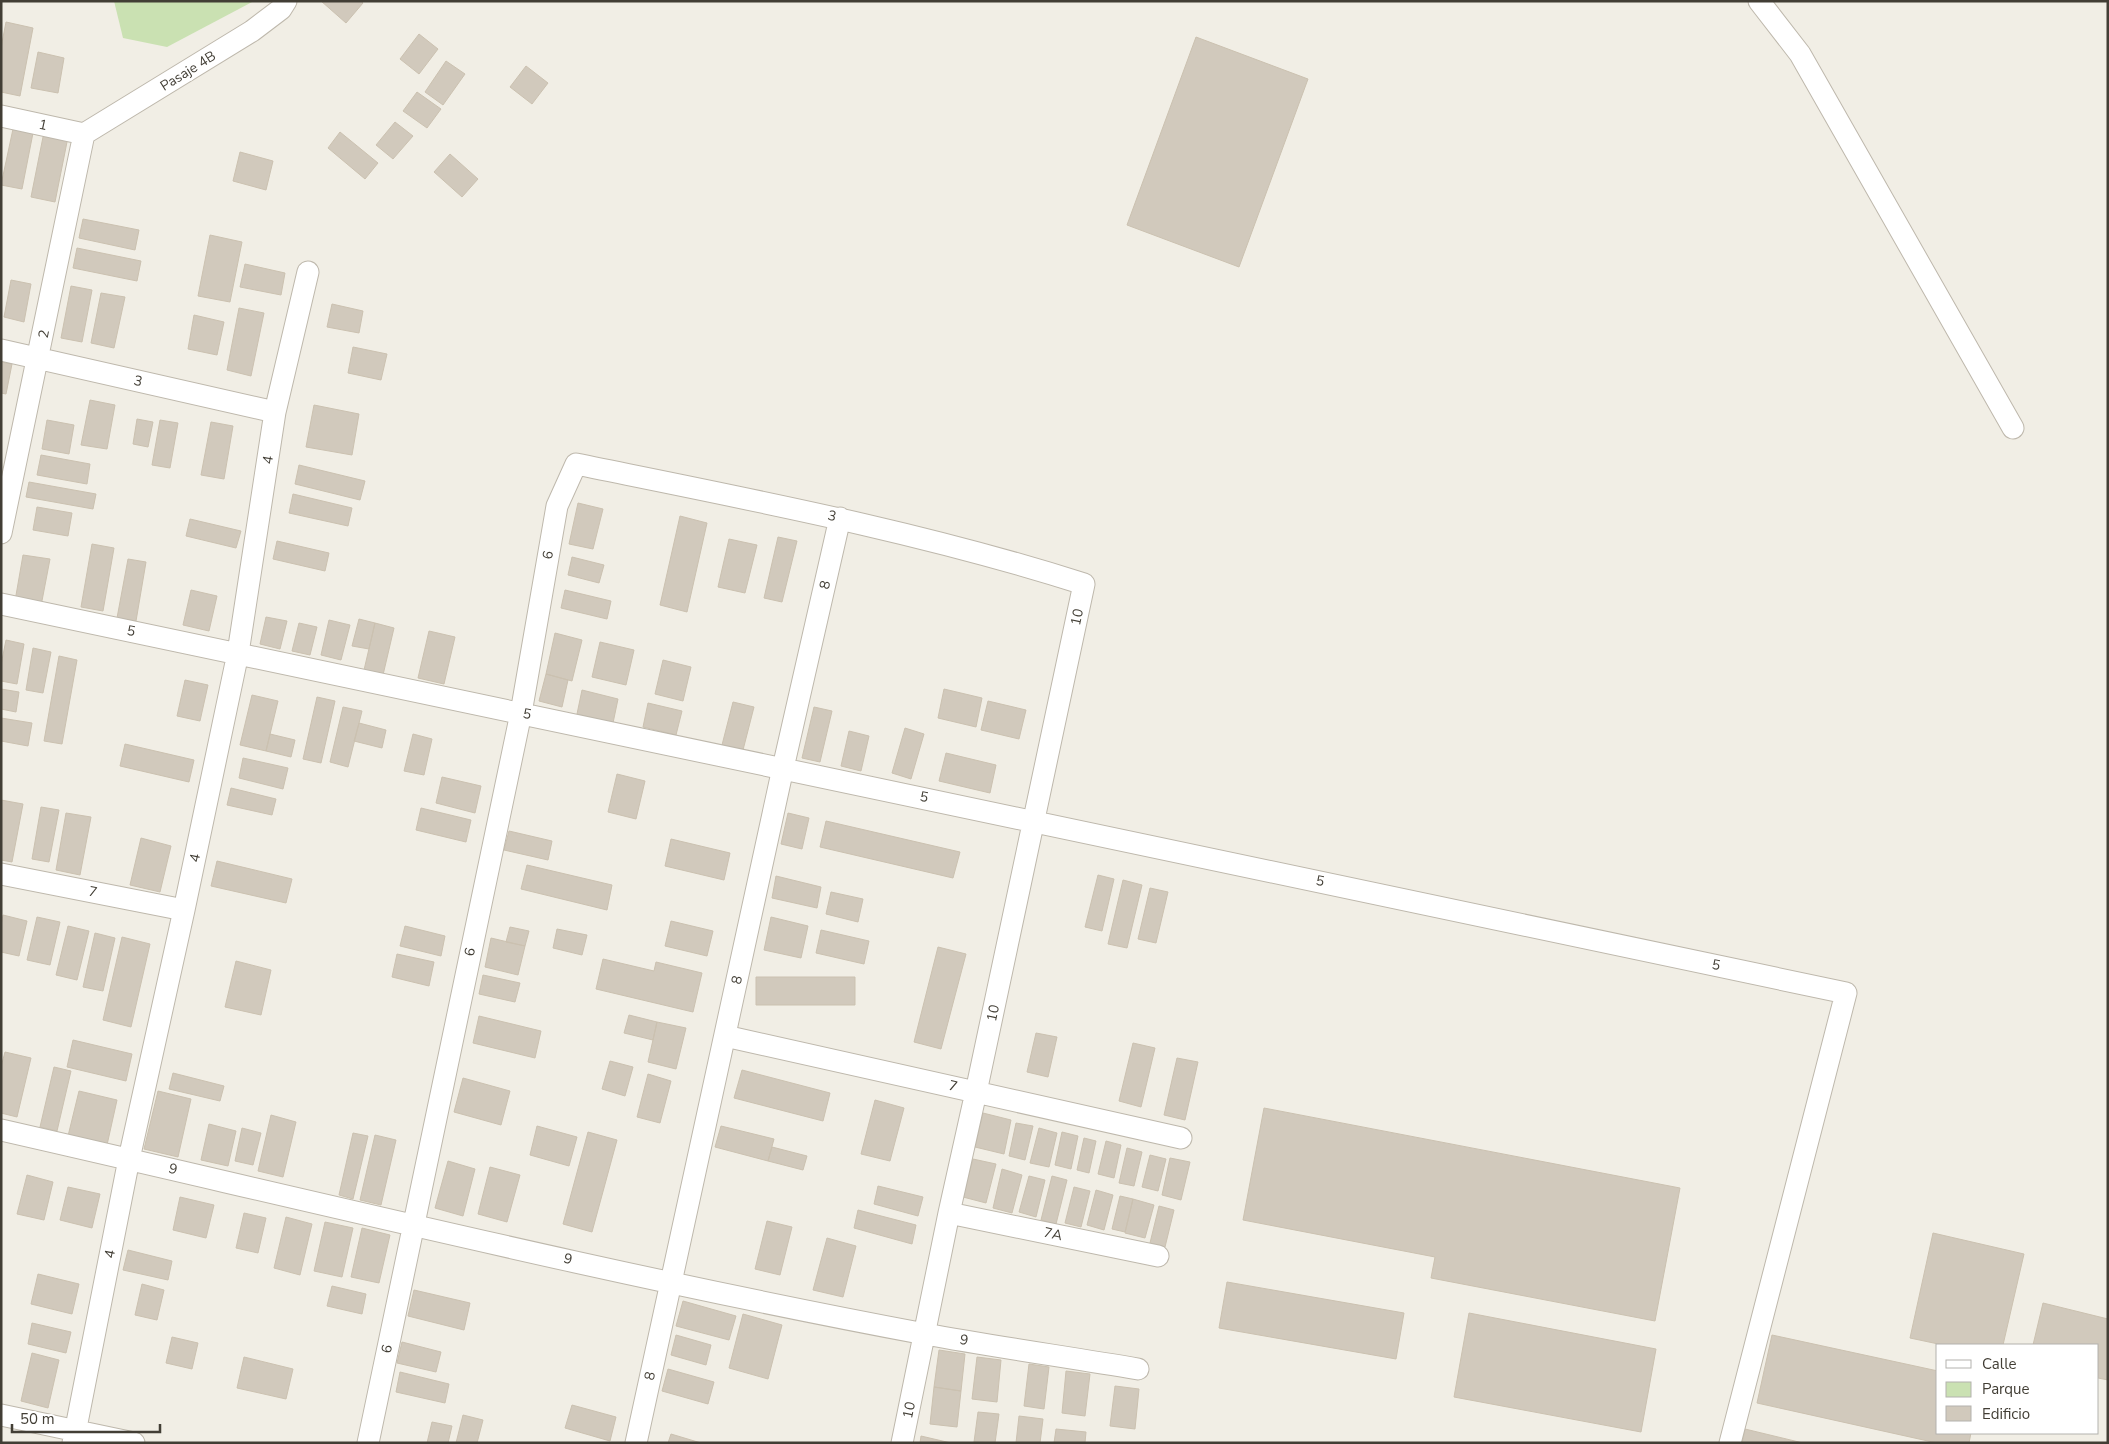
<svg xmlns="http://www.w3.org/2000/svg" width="2109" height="1444" viewBox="0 0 2109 1444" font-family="'Nunito Sans',sans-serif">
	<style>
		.green { fill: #cae1b2 }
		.building { fill: #d1c9bc; stroke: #cbc1b0 }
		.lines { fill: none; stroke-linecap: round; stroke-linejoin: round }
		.minor-casing { stroke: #beb8ac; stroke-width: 23 }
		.minor { stroke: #fff; stroke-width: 21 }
		.labels { text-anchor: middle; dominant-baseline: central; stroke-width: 5; stroke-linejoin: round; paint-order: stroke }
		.street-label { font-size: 14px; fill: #423e35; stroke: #fff }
	</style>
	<rect width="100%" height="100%" fill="#f1eee5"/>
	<!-- green -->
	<path class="green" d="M114,1H254L167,47L123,38Z"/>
	<!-- building -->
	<path class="building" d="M321,1H361L363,3L346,23Z
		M6,22L33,28L20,96L1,92V48Z
		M419,34L438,49L419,74L400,59Z
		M1196,37L1308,79L1239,267L1127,225Z
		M38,52L64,58L58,93L31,88Z
		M446,61L465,74L443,105L425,92Z
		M526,66L548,83L532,104L510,87Z
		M417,92L441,109L427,128L403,111Z
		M395,122L413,136L393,159L376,145Z
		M13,129L33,133L22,189L1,185Z
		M44,132L68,137L55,202L31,197Z
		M340,132L378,163L365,179L328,148Z
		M240,152L273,161L266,190L233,181Z
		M450,154L478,179L462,197L434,172Z
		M83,219L139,230L135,250L79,238Z
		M210,235L242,242L230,302L198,296Z
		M77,248L141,261L137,281L73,268Z
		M245,264L285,273L281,295L240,287Z
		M11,280L31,284L24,322L4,317Z
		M71,286L92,290L82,342L61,338Z
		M101,293L125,297L114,348L91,343Z
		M332,304L363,311L359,333L327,327Z
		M239,308L264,313L251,376L227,370Z
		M194,315L224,322L217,355L188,349Z
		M353,347L387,354L381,380L348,373Z
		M1,362L12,364L6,394L1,393Z
		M90,400L115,405L107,449L81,445Z
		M314,405L359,414L352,455L306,447Z
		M137,419L153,422L148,447L133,444Z
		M47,420L74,425L69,454L42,449Z
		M160,420L178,423L170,468L152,465Z
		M211,422L233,426L224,479L201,475Z
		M41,455L90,464L87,484L37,475Z
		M299,465L365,481L360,500L295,484Z
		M29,482L96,494L93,509L26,497Z
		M293,494L352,508L348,526L289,513Z
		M578,503L603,509L593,549L569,544Z
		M37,507L72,513L68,536L33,530Z
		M680,516L707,523L687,612L660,605Z
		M190,519L241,531L236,548L186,536Z
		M778,537L797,541L782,602L764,598Z
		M729,539L757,545L745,593L718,587Z
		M277,541L329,553L325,571L273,559Z
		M92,544L114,548L103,611L81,607Z
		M23,555L50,559L41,606L15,601Z
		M572,557L604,565L599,583L568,575Z
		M128,559L146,562L136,621L117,618Z
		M191,590L217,596L209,631L183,625Z
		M565,590L611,601L607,619L561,608Z
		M266,617L287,621L280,649L260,644Z
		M359,619L375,623L369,649L352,646Z
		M329,620L350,625L341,660L321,655Z
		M299,623L317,627L310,655L292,651Z
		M375,623L394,628L383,675L364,670Z
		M429,631L455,637L444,684L418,678Z
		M555,633L582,640L572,681L546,674Z
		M6,640L24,644L17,684L1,681V665Z
		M600,642L634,650L626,685L592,677Z
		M33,648L51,652L43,693L26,690Z
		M59,656L77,660L62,744L44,741Z
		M663,660L691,667L683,701L655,694Z
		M546,674L568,680L562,707L539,701Z
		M185,680L208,685L200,721L177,716Z
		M1,689L19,692L16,712L1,709Z
		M944,689L982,698L976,727L938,718Z
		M582,690L618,699L613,723L577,714Z
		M252,695L278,701L266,751L240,745Z
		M317,697L335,701L321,763L303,759Z
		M988,701L1026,710L1019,739L981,730Z
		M733,702L754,707L743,750L722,745Z
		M648,703L682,711L676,735L643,727Z
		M343,707L362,711L348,767L330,762Z
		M814,707L832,711L820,762L802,758Z
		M1,718L32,723L28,746L1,741Z
		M359,723L386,730L382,748L354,741Z
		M905,728L924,734L911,779L892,773Z
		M849,731L869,736L861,771L841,766Z
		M270,734L295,740L291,757L266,751Z
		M413,734L432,739L424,775L404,771Z
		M125,744L194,760L189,782L120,766Z
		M946,753L996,765L990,793L939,781Z
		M243,758L288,768L283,789L239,778Z
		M617,774L645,781L636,819L608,812Z
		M442,777L481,786L475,813L436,803Z
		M231,788L276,799L272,815L227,805Z
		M1,800L23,804L12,862L1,860Z
		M41,807L59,810L49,862L32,859Z
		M421,808L471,820L466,842L416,830Z
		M66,813L91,817L80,875L56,870Z
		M788,813L809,818L802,849L781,844Z
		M826,821L960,852L953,878L820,847Z
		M509,831L552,841L548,860L504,850Z
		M141,838L171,846L160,892L130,885Z
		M671,839L730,853L724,880L665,866Z
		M217,861L292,879L286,903L211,886Z
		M527,865L612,885L607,910L521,889Z
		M1098,875L1114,879L1102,931L1085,927Z
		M776,876L821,887L817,908L772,898Z
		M1123,880L1142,885L1127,948L1108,944Z
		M1150,888L1168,892L1156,943L1138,939Z
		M831,892L863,899L858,922L826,914Z
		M3,915L27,921L19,956L1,952V925Z
		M37,917L60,922L50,965L27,960Z
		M771,917L808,926L801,958L764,950Z
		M671,921L713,931L707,956L665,946Z
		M68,926L89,931L77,980L56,975Z
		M405,926L445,936L441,956L400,946Z
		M510,927L529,931L525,946L506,942Z
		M557,929L587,935L582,955L553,948Z
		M821,930L869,941L864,964L816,953Z
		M95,933L115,938L103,991L83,987Z
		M122,937L150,944L131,1027L103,1020Z
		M491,938L525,946L518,975L485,967Z
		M938,947L966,954L941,1049L914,1042Z
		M397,954L434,962L429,986L392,977Z
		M603,959L654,971L656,962L702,973L693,1012L596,989Z
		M236,961L271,970L261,1015L225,1007Z
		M483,975L520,983L515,1002L479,994Z
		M756,977H855V1005H756Z
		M629,1015L657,1022L653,1040L624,1033Z
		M479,1016L541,1031L535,1058L473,1043Z
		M657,1022L686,1028L676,1069L648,1062Z
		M1036,1033L1057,1037L1048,1077L1027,1072Z
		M73,1040L132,1054L126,1081L67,1067Z
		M1133,1043L1155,1048L1141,1107L1119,1101Z
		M5,1052L31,1058L17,1117L1,1113V1067Z
		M1177,1058L1198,1062L1185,1120L1164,1115Z
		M610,1061L633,1067L625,1096L602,1089Z
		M54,1067L71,1071L57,1131L40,1127Z
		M742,1070L830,1093L823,1121L734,1098Z
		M173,1073L224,1086L220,1101L169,1089Z
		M648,1074L671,1081L660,1123L637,1117Z
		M463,1078L510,1091L501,1125L454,1112Z
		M79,1091L117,1100L107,1145L68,1136Z
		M158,1091L191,1099L178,1157L144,1149Z
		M875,1100L904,1108L890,1161L861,1154Z
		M1264,1108L1680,1188L1655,1321L1431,1278L1435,1257L1243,1220Z
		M983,1113L1011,1120L1004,1154L975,1147Z
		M271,1115L296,1122L283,1177L258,1171Z
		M1016,1123L1033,1126L1025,1160L1009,1156Z
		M209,1124L236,1131L228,1166L201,1160Z
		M537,1126L577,1137L569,1166L530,1155Z
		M721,1126L774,1139L768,1161L715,1147Z
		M242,1128L261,1133L253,1165L235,1161Z
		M1039,1128L1057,1133L1049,1167L1030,1163Z
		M588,1132L617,1140L592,1232L563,1224Z
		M1062,1132L1078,1136L1071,1169L1055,1165Z
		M353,1133L368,1136L353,1199L339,1195Z
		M375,1135L396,1140L381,1205L360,1200Z
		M1084,1138L1096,1141L1089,1173L1077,1170Z
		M1106,1141L1121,1145L1114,1178L1098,1174Z
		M772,1147L807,1156L803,1170L768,1161Z
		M1127,1148L1142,1152L1134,1186L1119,1183Z
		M1150,1155L1166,1159L1158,1191L1142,1187Z
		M1170,1158L1190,1162L1181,1200L1162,1195Z
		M973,1159L996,1164L986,1203L963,1197Z
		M448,1161L475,1169L463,1216L435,1208Z
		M490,1167L520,1175L507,1222L478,1214Z
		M1002,1169L1022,1175L1012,1213L993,1208Z
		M27,1175L53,1182L44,1220L17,1214Z
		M1029,1176L1045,1180L1036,1217L1019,1212Z
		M1052,1176L1067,1180L1056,1224L1041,1220Z
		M878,1186L923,1197L918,1216L874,1204Z
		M68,1187L100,1194L92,1228L60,1220Z
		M1074,1187L1090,1191L1081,1227L1065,1223Z
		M1096,1190L1113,1195L1104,1230L1087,1225Z
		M1120,1196L1133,1199L1125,1232L1112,1229Z
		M180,1197L214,1205L206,1238L173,1230Z
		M1133,1199L1154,1205L1145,1238L1125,1233Z
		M1159,1206L1174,1210L1165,1247L1150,1243Z
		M858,1210L916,1225L912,1244L854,1228Z
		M244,1213L266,1218L258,1253L236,1248Z
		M286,1217L312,1224L300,1275L274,1268Z
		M767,1221L792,1227L780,1275L755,1269Z
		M325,1222L353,1228L342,1277L314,1271Z
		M362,1228L390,1235L379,1283L351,1277Z
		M1933,1233L2024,1254L2003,1345H1943L1910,1338Z
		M827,1238L856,1246L843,1297L813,1290Z
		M128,1250L172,1261L168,1280L123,1270Z
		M38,1274L79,1284L72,1314L31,1304Z
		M1227,1282L1404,1313L1396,1359L1219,1328Z
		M142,1284L164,1290L157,1320L135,1315Z
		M332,1286L366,1294L362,1314L327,1306Z
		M414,1290L470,1303L464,1330L408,1316Z
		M683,1301L736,1316L729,1340L676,1326Z
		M2043,1303L2108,1319V1380L2098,1378V1345H2033Z
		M1469,1313L1656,1349L1641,1432L1454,1397Z
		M743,1314L782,1325L768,1379L729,1368Z
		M32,1323L71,1332L66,1353L28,1344Z
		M676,1335L711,1345L706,1365L671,1355Z
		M1772,1335L1938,1371V1433H1971L1969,1443H1937L1757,1403Z
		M172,1337L198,1343L192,1369L166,1363Z
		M402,1342L441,1352L436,1372L397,1363Z
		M939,1350L965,1354L961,1391L934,1387Z
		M32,1353L59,1360L48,1408L21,1401Z
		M244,1357L293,1369L286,1399L237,1388Z
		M977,1357L1001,1360L997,1402L972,1399Z
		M1029,1364L1049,1367L1044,1409L1024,1406Z
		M668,1369L714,1382L708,1404L662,1391Z
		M1066,1371L1090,1374L1085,1416L1062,1413Z
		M400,1372L449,1384L445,1403L396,1392Z
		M1115,1386L1139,1389L1135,1429L1110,1426Z
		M934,1387L961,1391L957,1427L930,1424Z
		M572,1405L616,1417L610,1441L565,1428Z
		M978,1412L999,1414L995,1443L974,1442Z
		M463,1415L483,1420L477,1443H456Z
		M1019,1416L1043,1419L1040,1443H1016Z
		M432,1422L452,1426L448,1443H427Z
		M1056,1429L1086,1432L1085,1443H1054Z
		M1745,1429L1803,1443H1742Z
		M671,1434L701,1443H668Z
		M921,1436L951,1443H920Z"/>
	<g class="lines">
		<!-- minor casing -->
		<g class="minor-casing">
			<path id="minor" d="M1759,1L1800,54L2013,428
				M1,116L84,134
				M84,134L252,31L281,9L286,1
				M1,350L275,412
				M1,533L84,134
				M1,604L1846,993L1730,1443
				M1,874L184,910
				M725,1036L1181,1138
				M1,1130C308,1200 615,1276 925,1334C996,1347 1067,1357 1138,1369
				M949,1213L1158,1256
				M1,1415L134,1443
				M73,1443L129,1159L184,910L238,653L275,412L308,272
				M368,1443L521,713L557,506L576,464C747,499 918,531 1084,584L976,1092L949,1213L902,1443
				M636,1443L783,768L840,518"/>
		</g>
		<!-- minor -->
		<use href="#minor" class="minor"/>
	</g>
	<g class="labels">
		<!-- street labels -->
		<g class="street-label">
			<text transform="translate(188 71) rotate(-32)">Pasaje 4B</text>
			<text transform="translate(43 125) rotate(12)">1</text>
			<text transform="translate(44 334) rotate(-79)">2</text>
			<text transform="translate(138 381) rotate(13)">3</text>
			<text transform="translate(268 460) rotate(-81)">4</text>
			<text transform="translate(832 516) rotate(12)">3</text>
			<text transform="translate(548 555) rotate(-80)">6</text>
			<text transform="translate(825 585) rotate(-77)">8</text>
			<text transform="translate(1077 617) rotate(-78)">10</text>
			<text transform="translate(131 631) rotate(12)">5</text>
			<text transform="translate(527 714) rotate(12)">5</text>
			<text transform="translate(924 797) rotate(12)">5</text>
			<text transform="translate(195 858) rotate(-78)">4</text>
			<text transform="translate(1320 881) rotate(12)">5</text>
			<text transform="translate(93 892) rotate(11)">7</text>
			<text transform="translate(470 952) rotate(-78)">6</text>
			<text transform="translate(1716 965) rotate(12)">5</text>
			<text transform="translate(737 980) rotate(-78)">8</text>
			<text transform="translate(993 1013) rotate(-78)">10</text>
			<text transform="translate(953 1086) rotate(13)">7</text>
			<text transform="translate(173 1169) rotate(13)">9</text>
			<text transform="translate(1053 1234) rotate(12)">7A</text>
			<text transform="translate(110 1254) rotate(-79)">4</text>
			<text transform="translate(568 1259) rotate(12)">9</text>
			<text transform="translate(964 1340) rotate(9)">9</text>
			<text transform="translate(387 1349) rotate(-78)">6</text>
			<text transform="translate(650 1376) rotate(-78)">8</text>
			<text transform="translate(909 1410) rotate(-78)">10</text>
		</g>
	</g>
	<!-- border -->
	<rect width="2109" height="1444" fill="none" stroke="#423e35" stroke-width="5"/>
	<!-- legend -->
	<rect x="1936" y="1344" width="162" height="90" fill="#ffffff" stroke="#b3b2ae"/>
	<rect x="1946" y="1360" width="25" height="8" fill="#ffffff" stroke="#b3b2ae"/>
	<text x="1982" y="1369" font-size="15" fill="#423e35">Calle</text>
	<rect x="1946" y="1382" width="25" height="15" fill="#cae1b2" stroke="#b3b2ae"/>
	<text x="1982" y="1394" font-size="15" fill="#423e35">Parque</text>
	<rect x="1946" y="1406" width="25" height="15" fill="#d1c9bc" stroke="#b3b2ae"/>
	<text x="1982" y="1419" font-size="15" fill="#423e35">Edificio</text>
	<!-- scale -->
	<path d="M12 1424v8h148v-8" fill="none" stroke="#423e35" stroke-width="2.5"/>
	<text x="20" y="1424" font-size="15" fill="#423e35" stroke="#ffffff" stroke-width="4" paint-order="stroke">50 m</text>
</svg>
